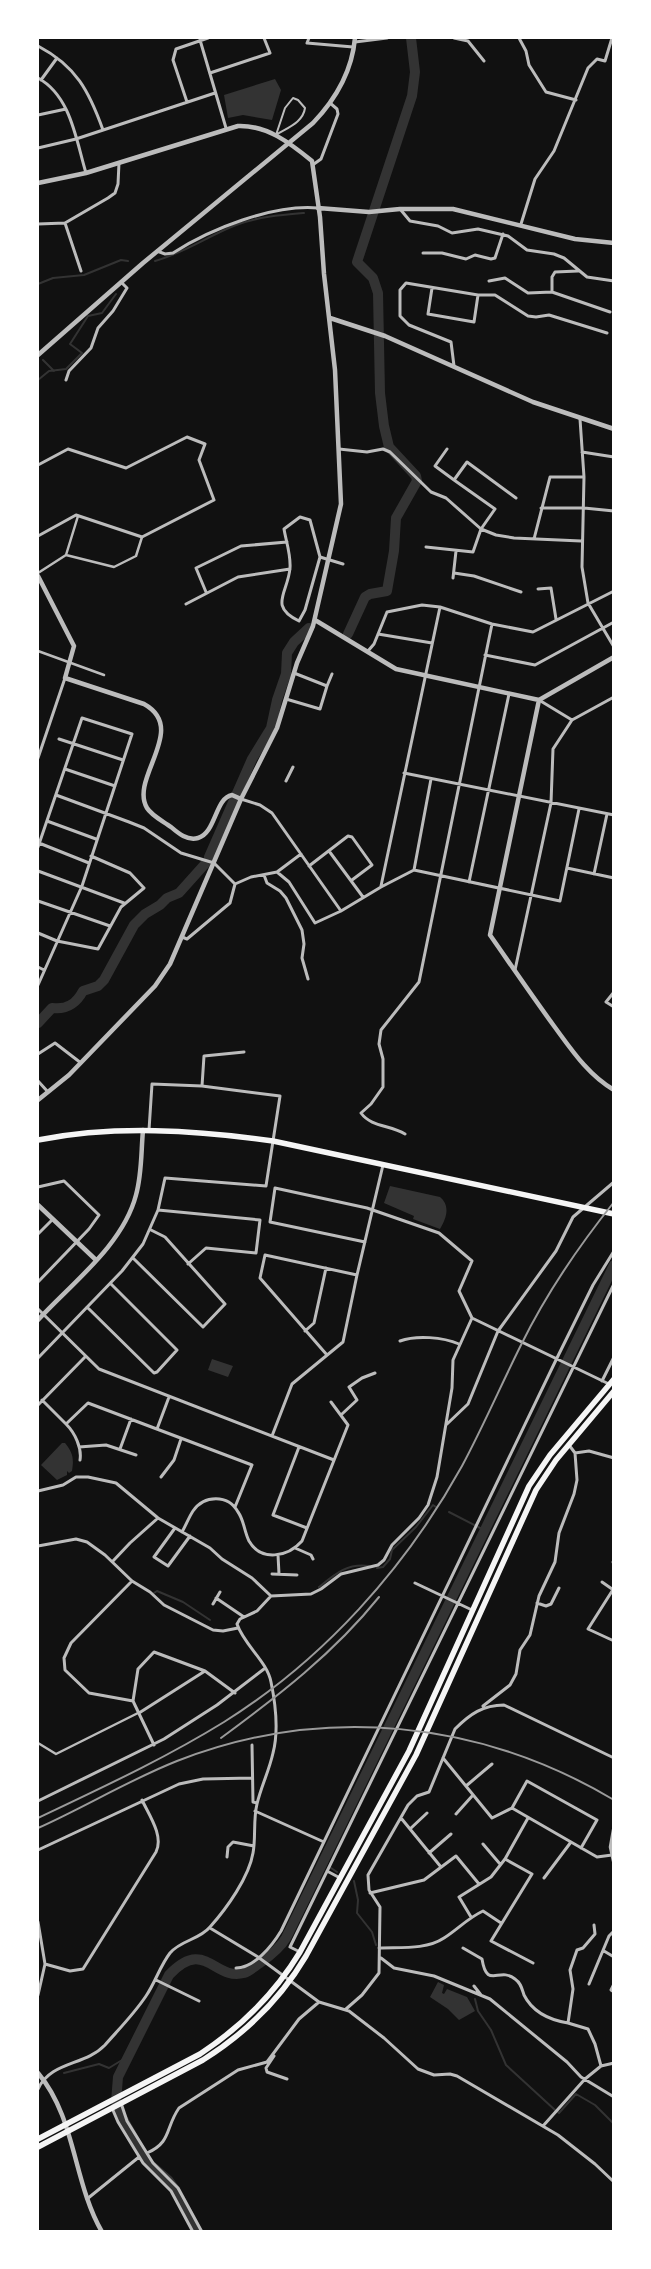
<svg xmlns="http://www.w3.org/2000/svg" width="651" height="2269" viewBox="0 0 651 2269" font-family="Signika,sans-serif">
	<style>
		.water { fill: #333 }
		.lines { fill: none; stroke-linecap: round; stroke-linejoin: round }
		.stream { stroke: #333; stroke-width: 2 }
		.river { stroke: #333; stroke-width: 10 }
		.service { stroke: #bcbcbc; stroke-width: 2 }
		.pedestrian { stroke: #bcbcbc; stroke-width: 2.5 }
		.minor { stroke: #bcbcbc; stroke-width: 3 }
		.tertiary { stroke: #bcbcbc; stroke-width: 4.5 }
		.primary { stroke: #f5f5f5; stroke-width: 5.5 }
		.rail { stroke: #9a9a9a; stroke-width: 2 }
	</style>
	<rect width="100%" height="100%" fill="#111"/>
	<!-- water -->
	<path class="water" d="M275,79L281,90L272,120L243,115L228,118L224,95Z
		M390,1186L440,1197C451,1206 446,1219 440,1229L413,1219L414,1216L384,1203Z
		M212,1359L233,1366L228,1377L208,1370Z
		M62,1443H65C73,1453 74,1458 72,1471L69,1473L67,1471V1475L57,1480L41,1465Z
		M438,1982L444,1985L442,1993L444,1994L447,1989L467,1997L475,2011L459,2020L448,2009L430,1997Z"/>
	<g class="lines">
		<!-- stream -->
		<path class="stream" d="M369,218L372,216
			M155,261C184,253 208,236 236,225C257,217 281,215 304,213
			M38,284L53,278L84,275L121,260L128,261
			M43,360L54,371
			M38,380L49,371L66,369L82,353L70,344L88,316L102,313L116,294
			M449,1512L484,1530
			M377,1568L383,1567L390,1559L392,1550L416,1527L433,1505L436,1507
			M319,1587C335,1574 347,1563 369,1566
			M154,1593L157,1591L183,1602L210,1620
			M322,1863L325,1865
			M331,1868L337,1872
			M354,1881L358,1900L357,1913L372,1932L376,1945
			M475,1999L478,2011L491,2030L506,2065L555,2110
			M64,2073L99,2064L109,2068L127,2057
			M558,2112L559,2113L576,2094L595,2105L614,2124"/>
		<!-- river -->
		<path class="river" d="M348,634L365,597L370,594L387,591L394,551L396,518L417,481L416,476L389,447L384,426L380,393L378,293L373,278L357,262L412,96L415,72L411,38
			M209,857L252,759L271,728L277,700L286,674L287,653L294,642L309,628
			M38,1023L52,1008C67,1010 76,1004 83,991L98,986L104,980L134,925L145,914L160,905L167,898L179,893L205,864
			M198,2232L176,2191L168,2180L147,2162L120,2114L116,2102L118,2077L169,1975C205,1937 214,1981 244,1973C250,1971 255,1966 260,1963C270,1956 280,1948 286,1938L614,1265"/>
		<!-- service -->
		<path class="service" d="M293,98L298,100L305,108C303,123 286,128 276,135L285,108Z"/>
		<!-- pedestrian -->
		<path class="pedestrian" d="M66,555L114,567L136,556L142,537
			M38,573L66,555L78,516
			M38,651L104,675
			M38,1743L56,1754L138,1713"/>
		<!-- minor -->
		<path class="minor" d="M309,38L307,43L353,47
			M454,38L468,41L484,61
			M519,38L526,51L529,65L546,92L576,100
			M200,40L226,128
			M355,42L387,38
			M38,46C76,66 89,91 103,130
			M210,73L270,53L264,38
			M38,78C71,96 76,140 86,173
			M41,80L57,58
			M187,102L173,60L176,49L208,38
			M38,115L66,109
			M38,148L76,139L215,93
			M314,164L321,159L338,114L337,109L330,103
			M400,209L410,221L438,226L452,233L478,229L508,236L527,250L554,254L564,258L587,277L614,281
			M65,223L81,271
			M38,224L65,223L108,198L115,193L118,184L119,163
			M521,224L535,179L554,151L588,68L597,59L605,61L612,38
			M157,251L165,254L173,253C210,229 273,204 318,208
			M423,253H442L466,259L475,255L491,259L495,258L503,234
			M489,281L505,278L528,293L552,292L610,312
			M432,288L428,314L474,322L478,295
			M552,292V277L555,272L578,271
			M454,366L451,342L409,325L400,316V290L406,283L478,295H495L528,316L536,317L549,315L607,333
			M66,380L69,371L91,348L98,328L113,311L127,288L121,282
			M580,419L584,477L582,567L588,603L614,647
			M339,449L367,452L383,449L390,452L431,492L446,498L481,529L496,535L514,538L581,541
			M447,449L435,466L454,480
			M582,452L614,457
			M38,465L68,449L126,468L187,437L205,444L199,460L214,500L142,537L76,515L38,536
			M541,508H584L614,511
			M300,517L310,520L320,557L305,610L299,621C268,606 288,593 290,568C291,555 286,541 284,529Z
			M534,539L550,477H584
			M426,547L473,552L481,529L495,509L454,480L467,462L516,498
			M320,557L343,564
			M454,573L474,576L521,592
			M453,578L456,551
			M538,589L551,588L556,619
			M206,592L196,568L241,546L287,542
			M186,604L238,577L290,569
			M378,634L432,643
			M368,651L374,644L387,612L422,605L440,607L492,624L533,632L614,591
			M485,655L535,665L614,622
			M327,686L332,674
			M286,699L320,709L327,686L294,673
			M539,700L572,720
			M59,739L123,760
			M38,758L65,678
			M65,769L115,786
			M404,773L614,815
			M286,781L293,767
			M56,795L129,822L144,828L181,853L214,863L235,884L251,877L277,872L301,854
			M241,799L260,805L272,813L341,911
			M47,821L96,839
			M39,843L89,863
			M38,847L82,718L132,734L82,886L38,985
			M329,851L363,897
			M309,866L348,836L352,837L372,865L352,880
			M567,868L614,878
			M414,870L431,779
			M38,871L124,903
			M277,872L289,882L315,923L341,911L381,887L414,870L560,901L579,809
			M594,874L607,814
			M264,875L267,883L280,891L286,898L302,930L304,944L302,958L308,979
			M469,882L509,694
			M381,886L440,607
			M38,901L110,926
			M38,933L57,941L98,949L121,907L144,888L130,873L91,856
			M182,937L187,939L230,903L235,884
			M38,967L44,970
			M515,970L551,803L553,749L572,720L614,697
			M614,992L606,1002L614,1007
			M38,1054L55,1043L81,1063
			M38,1081L48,1092
			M202,1086L204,1056L244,1052
			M405,1134C390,1125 371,1127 361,1113L371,1104L383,1087V1059L379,1044L381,1030L419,982L492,624
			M38,1187L64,1181L99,1215L89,1229L38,1282
			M158,1210L260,1220L256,1253L206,1248L188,1264
			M38,1234L53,1219
			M365,1242L270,1222L275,1188L367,1208L439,1233L472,1261L459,1291L472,1318L609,1384
			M133,1258L203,1327L225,1304L165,1237L151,1230
			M87,1307L154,1373L157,1372L177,1350L111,1284
			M38,1309L99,1369L334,1460
			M305,1331L314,1323L326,1268
			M400,1341C416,1335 443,1337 459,1344
			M327,1355L260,1278L265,1255L357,1275
			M38,1358L122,1271L143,1244L158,1210L165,1178L266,1186L280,1096L202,1086L152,1084L149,1130
			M602,1381L614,1357
			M42,1400L66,1424L88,1403L252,1465L235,1507
			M38,1405L85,1357
			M342,1414L357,1400L349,1387L362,1378L375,1373
			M66,1424C75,1433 82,1448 80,1460
			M447,1424L468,1404L498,1331L556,1251L573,1217L614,1182
			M157,1429L169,1397
			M272,1436L292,1384L343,1342L357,1275L383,1165
			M569,1445L575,1453L589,1451L614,1458
			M79,1447L106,1445L136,1455
			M299,1447L273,1515L307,1528
			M120,1449L131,1419
			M161,1477L174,1460L181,1439
			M38,1491L63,1485L76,1477H88L116,1483L158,1518L210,1548L222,1559L252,1578L271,1596
			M175,1528L154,1557L168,1566L190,1536
			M182,1532C186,1525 189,1517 193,1511C204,1495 228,1494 238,1512C244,1520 244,1531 249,1541C261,1562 288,1557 302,1541L348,1425L331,1402
			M38,1546L76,1539L87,1542L105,1555L132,1581L150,1592L164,1605L213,1630L223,1631L238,1628
			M295,1548L311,1555L313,1559
			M278,1555L279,1574
			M113,1561L130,1543L158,1518
			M613,1562H614
			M272,1574L297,1575
			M132,1581L71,1643L64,1658L65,1670L89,1693L133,1701
			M602,1582L612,1589
			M415,1583L472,1610
			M614,1588L588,1629L614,1641
			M216,1598L244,1617
			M537,1603L546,1606L551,1604L559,1588
			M213,1604L220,1592
			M483,1706L510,1685L516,1674L520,1650L530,1635L539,1596L555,1562L559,1533L574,1494L577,1480L575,1453
			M139,1713L205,1671
			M154,1745L133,1701L138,1669L154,1652L205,1671L235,1693
			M252,1745L253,1802L257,1803
			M443,1758L492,1818L512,1808L527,1781L597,1820L581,1848
			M466,1786L492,1764
			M38,1801L164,1739L217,1705L264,1669
			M512,1808L597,1857L612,1855
			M255,1811L324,1842
			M456,1814L473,1795
			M401,1818L441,1867
			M410,1829L427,1813
			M483,1844L500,1864
			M38,1850L179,1784L203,1779L252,1778
			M429,1853L451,1834
			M227,1857L228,1847L233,1842L254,1846
			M505,1859L532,1874L491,1941L533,1963
			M327,1871L340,1878
			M544,1878L571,1842
			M370,1893L424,1880L456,1856L479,1884
			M471,1917L459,1897L491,1877L505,1859L528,1818
			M38,1922L45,1964L38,1995
			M210,1928L258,1957L319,2002L349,2011L384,2038L418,2069L434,2075L450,2074L457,2076L558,2135L595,2164L614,2182
			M379,1948C400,1947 426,1950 444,1938C458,1929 468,1918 483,1911L501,1923
			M463,1948L482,1959C487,1990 499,1966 515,1979C521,1983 522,1989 524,1995C533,2013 550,2020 568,2023
			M604,1951L614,1957
			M300,1952L290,1947L614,1284
			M381,1958L394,1968L434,1976L490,1999L567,2062L581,2077L614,2097
			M45,1964L70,1971L83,1969L156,1852C164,1836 149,1815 142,1800
			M236,1968C254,1968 272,1946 281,1931L556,1360L593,1285L614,1251
			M156,1980L199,2001
			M589,1984L609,1936L614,1931
			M614,1984L611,1990L614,1992
			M474,1986L481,1995
			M346,2009L362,1995L379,1973L380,1907L369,1890L368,1875L408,1805L417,1796L429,1792L455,1729C470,1714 483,1705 504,1705L614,1758
			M274,2056L266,2068L267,2072L287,2079
			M601,2066L614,2063
			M38,2089C51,2061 85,2066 105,2045C119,2029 134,2014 146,1996C155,1983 160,1966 170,1953C181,1940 199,1940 210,1927C227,1908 249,1877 253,1853C256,1837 253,1820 257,1804C261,1787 269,1771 273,1753C279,1730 276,1706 271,1682C267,1661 244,1645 237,1624L240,1619L257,1611L271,1596L311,1594L321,1589L341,1574L378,1565L384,1560L392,1545L419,1518L428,1505L437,1477L452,1388L453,1360L472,1318
			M121,2103L127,2121L153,2163L178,2188L202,2232
			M112,2108L118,2122L143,2163L171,2191L193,2232
			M543,2126L585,2079L601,2066L595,2044L588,2029L568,2023L573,1989L570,1970L577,1950L583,1948L595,1934L594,1925
			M147,2153C172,2142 165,2128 179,2108L238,2070L267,2062L299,2019L319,2002
			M87,2199L139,2157"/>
		<!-- tertiary -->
		<path class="tertiary" d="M38,183L86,173L238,126C267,125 290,143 312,161L320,217L324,274L335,370L341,504L313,626L297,663L277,728L241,799L170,964L155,986L69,1075L38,1100
			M318,208L369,212L400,209H453L575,239L614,243
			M330,318L385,336L533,402L614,429
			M38,355L143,263L313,123C336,99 352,71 355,38
			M38,576L74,646L65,678L144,704C189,729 129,778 147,808C152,816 163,821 171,827C178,833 187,841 198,838C216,833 215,798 232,795L241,799
			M315,620L396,669L539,700
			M614,657L539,700L490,935C511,965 532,996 554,1026C571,1049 588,1075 614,1090
			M38,1205L96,1260
			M38,1320C72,1283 123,1245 136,1195C142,1174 141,1152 143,1130
			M614,1830L611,1847L614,1861
			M38,2073C76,2118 73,2182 102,2232"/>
		<!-- primary -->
		<path class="primary" d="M38,1140C115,1125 195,1130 273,1141L614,1214
			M38,2139L200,2054C241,2027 274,1995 300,1952L409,1751L529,1486L550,1455L614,1379
			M38,2147L203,2060C246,2033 280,2000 306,1956L416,1755L536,1490L556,1460L614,1391"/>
		<!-- rail -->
		<path class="rail" d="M221,1738C278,1696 334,1653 379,1597
			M38,1818C101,1788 164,1759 224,1722C323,1660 405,1569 462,1466C483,1427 501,1385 521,1345C546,1294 578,1247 614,1202
			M38,1828C85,1807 129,1780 177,1761C323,1704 480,1720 614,1800"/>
	</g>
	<!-- border -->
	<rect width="651" height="2269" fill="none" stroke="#ffffff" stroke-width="78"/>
</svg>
